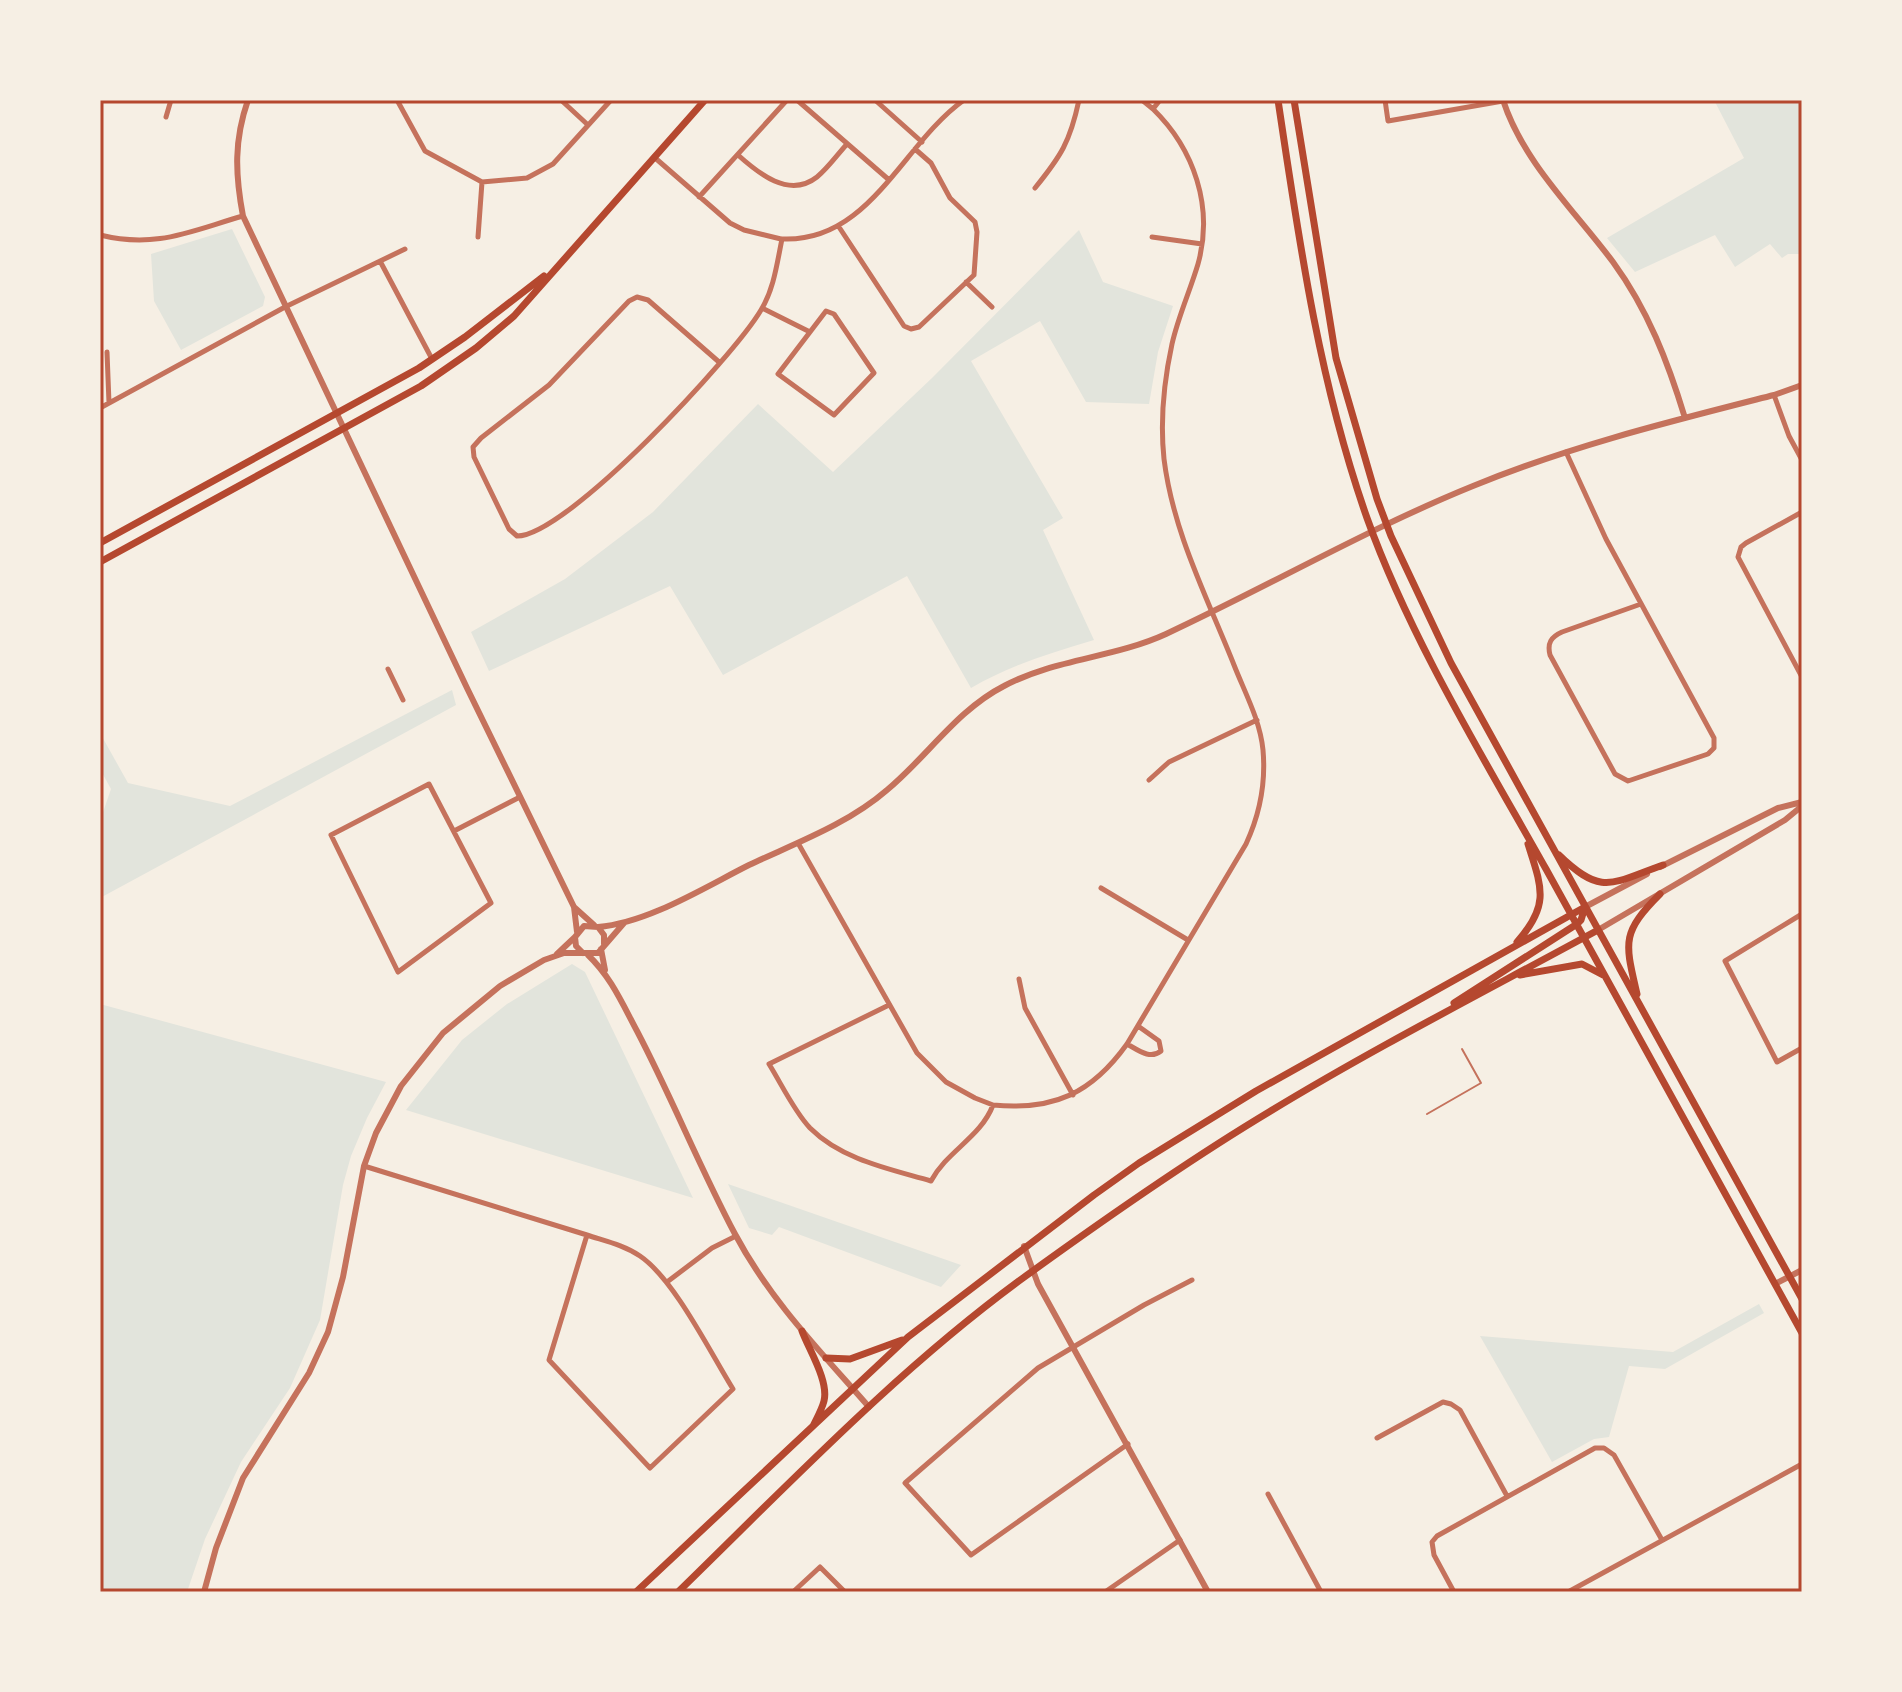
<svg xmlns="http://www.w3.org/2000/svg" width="1902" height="1692" viewBox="0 0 1902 1692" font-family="Mulish,sans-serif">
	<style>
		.green { fill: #e2e4dc }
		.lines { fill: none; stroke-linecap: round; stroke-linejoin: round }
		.service { stroke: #c5725c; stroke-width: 2 }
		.minor { stroke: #c5725c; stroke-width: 5 }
		.tertiary { stroke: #c5725c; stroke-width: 6 }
		.secondary { stroke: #b5482f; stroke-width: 7 }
		.neatline { fill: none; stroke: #b5482f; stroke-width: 3 }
	</style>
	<rect width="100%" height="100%" fill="#f6efe4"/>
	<!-- green -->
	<path class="green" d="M1714,100H1802V254H1788L1782,258L1770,244L1735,267L1715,235L1635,272L1607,238L1744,158Z
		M232,229L265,297L263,306L181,350L154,301L151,254Z
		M1079,230L1103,282L1173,306L1158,352L1149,404L1086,402L1040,321L971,361L1063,518L1043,530L1094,640C1051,653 1010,665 971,688L907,576L723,675L670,586L489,671L471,632L565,579L653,512L758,404L833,472L932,378Z
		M452,690L456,705L100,898V821L111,789L100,769V733L128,783L230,806Z
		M572,964L585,972L693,1198L406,1110L462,1040L507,1004Z
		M100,1004L386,1082L367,1118L351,1156L343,1185L320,1320L290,1388L241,1462L205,1539L187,1592H100Z
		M728,1184L751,1192L961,1265L941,1287L779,1227L772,1235L749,1228Z
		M1759,1304L1764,1313L1665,1369L1629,1366L1609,1437L1594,1439L1552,1462L1480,1336L1673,1352Z"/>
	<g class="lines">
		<!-- service -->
		<path class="service" d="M1427,1114L1481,1083L1462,1049"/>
		<!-- minor -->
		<path class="minor" d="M397,100L425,151L482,182
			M561,100L588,125
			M797,100L888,179
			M875,100L922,142
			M1142,100L1153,109
			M1385,100L1388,121L1503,101
			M166,117L171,100
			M738,155C758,173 789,199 817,177C828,168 837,155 847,144
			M654,157L730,223L744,230L781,239
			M1035,188C1061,156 1070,142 1079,100
			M699,197L787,100
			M839,227L904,326L911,329L919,327L974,275L977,232L975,222L950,198L931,163L915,149
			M100,235C156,249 190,231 243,216
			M478,237L482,182L527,178L553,164L611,100
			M1152,237L1202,244
			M380,261L432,359
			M966,282L992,307
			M762,308L810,332L778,374L834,415L874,373L834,314L826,311L810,332
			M107,352L109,403
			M719,362L648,300L637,297L629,301L549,385L481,438L473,447L474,457L509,529L517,536C567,536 734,356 761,310C774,289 777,263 782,239C870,243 902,144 964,100
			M1774,395L1789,436L1802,460
			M100,408L285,307L405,249
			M1566,452L1606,539L1714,738V748L1708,754L1628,781L1615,774L1550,655C1547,643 1551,637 1562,632L1641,604
			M1802,512L1746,543L1741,547L1738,557L1802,677
			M388,669L403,700
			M1149,780L1169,762L1257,720
			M429,784L491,903L398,972L331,835Z
			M454,831L520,797
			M798,843L917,1053L946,1082L975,1098L993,1105
			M1101,888L1188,940
			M1802,914L1725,961L1777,1062L1802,1048
			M1019,979L1025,1008L1073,1095
			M889,1005L769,1064C782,1085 794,1111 810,1128C842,1160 890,1169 931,1181C947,1151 981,1137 993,1105C1054,1111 1092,1093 1127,1044L1246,844C1260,814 1266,784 1263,750C1260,720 1245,693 1234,665C1207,597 1173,532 1164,459C1160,421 1164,381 1172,344C1178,317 1190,291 1198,264C1214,207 1194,149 1153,109L1160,100
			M1127,1044C1138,1050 1150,1060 1161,1051L1159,1041L1138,1026
			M364,1166L377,1170L587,1235C605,1241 624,1245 640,1256C674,1279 710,1352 733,1389L650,1468L549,1360L587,1235
			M667,1282L712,1248L736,1236
			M1377,1438L1443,1402L1451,1404L1460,1410L1507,1496
			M1128,1444L971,1555L905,1483L1038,1368L1144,1305L1192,1280
			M1268,1494L1321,1592
			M793,1592L820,1567L845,1592
			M1105,1592L1180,1540
			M1454,1592L1434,1555L1432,1542L1437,1536L1595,1448H1604L1614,1455L1662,1540
			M1568,1592L1802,1464"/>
		<!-- tertiary -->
		<path class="tertiary" d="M248,100C234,140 235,174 243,216L467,688L574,907L577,932
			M1503,100C1523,162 1575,211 1613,262C1648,310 1668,362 1685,418
			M1660,867L1778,808L1802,802
			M574,907L594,925
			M1585,907L1647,874
			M598,927C648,923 705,887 749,865C796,843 848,824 887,790C927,757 957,710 1004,686C1054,659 1114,658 1166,634C1269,586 1367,529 1473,486C1570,446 1672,421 1774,395L1802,385
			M1598,930L1785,820L1802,806
			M601,949L605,970
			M583,953L576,946L575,937L584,926L598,927L604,935V944
			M557,954L575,937
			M588,955C611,977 622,1003 637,1031C672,1098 700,1168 735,1234C770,1300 821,1352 869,1407
			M1024,1246L1038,1284L1208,1592
			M1775,1284L1802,1270
			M204,1592L216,1548L243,1478L309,1373L328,1332L343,1277L364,1166L376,1133L401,1086L443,1033L500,986L544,960L564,953H598L624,923"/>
		<!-- secondary -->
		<path class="secondary" d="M1278,100C1299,241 1319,382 1367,518C1410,638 1483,757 1546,869C1631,1023 1716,1178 1802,1333
			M1294,100L1336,358L1377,499L1391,536L1451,663L1802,1299
			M100,543L419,368L465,337L544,276
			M100,562L421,386L476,348L514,316L705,100
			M1559,855C1602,897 1612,883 1663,865
			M1517,942C1550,905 1542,888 1528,844
			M1520,975L1582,964L1603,975
			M1637,994C1625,942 1621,933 1660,894
			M1454,1003L1577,924L1581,920L1585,907
			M802,1331C809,1350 829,1381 824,1401C822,1409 817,1418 813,1426
			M826,1358L850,1359L902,1340
			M636,1592L908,1337L1094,1195L1139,1163L1256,1091L1585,907
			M678,1592C789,1484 897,1370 1023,1278C1103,1220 1184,1163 1269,1112C1376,1047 1488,990 1598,930"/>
	</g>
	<!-- border -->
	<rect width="1902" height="1692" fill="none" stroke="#f6efe4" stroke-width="204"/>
	<rect x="102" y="102" width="1698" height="1488" class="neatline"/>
</svg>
